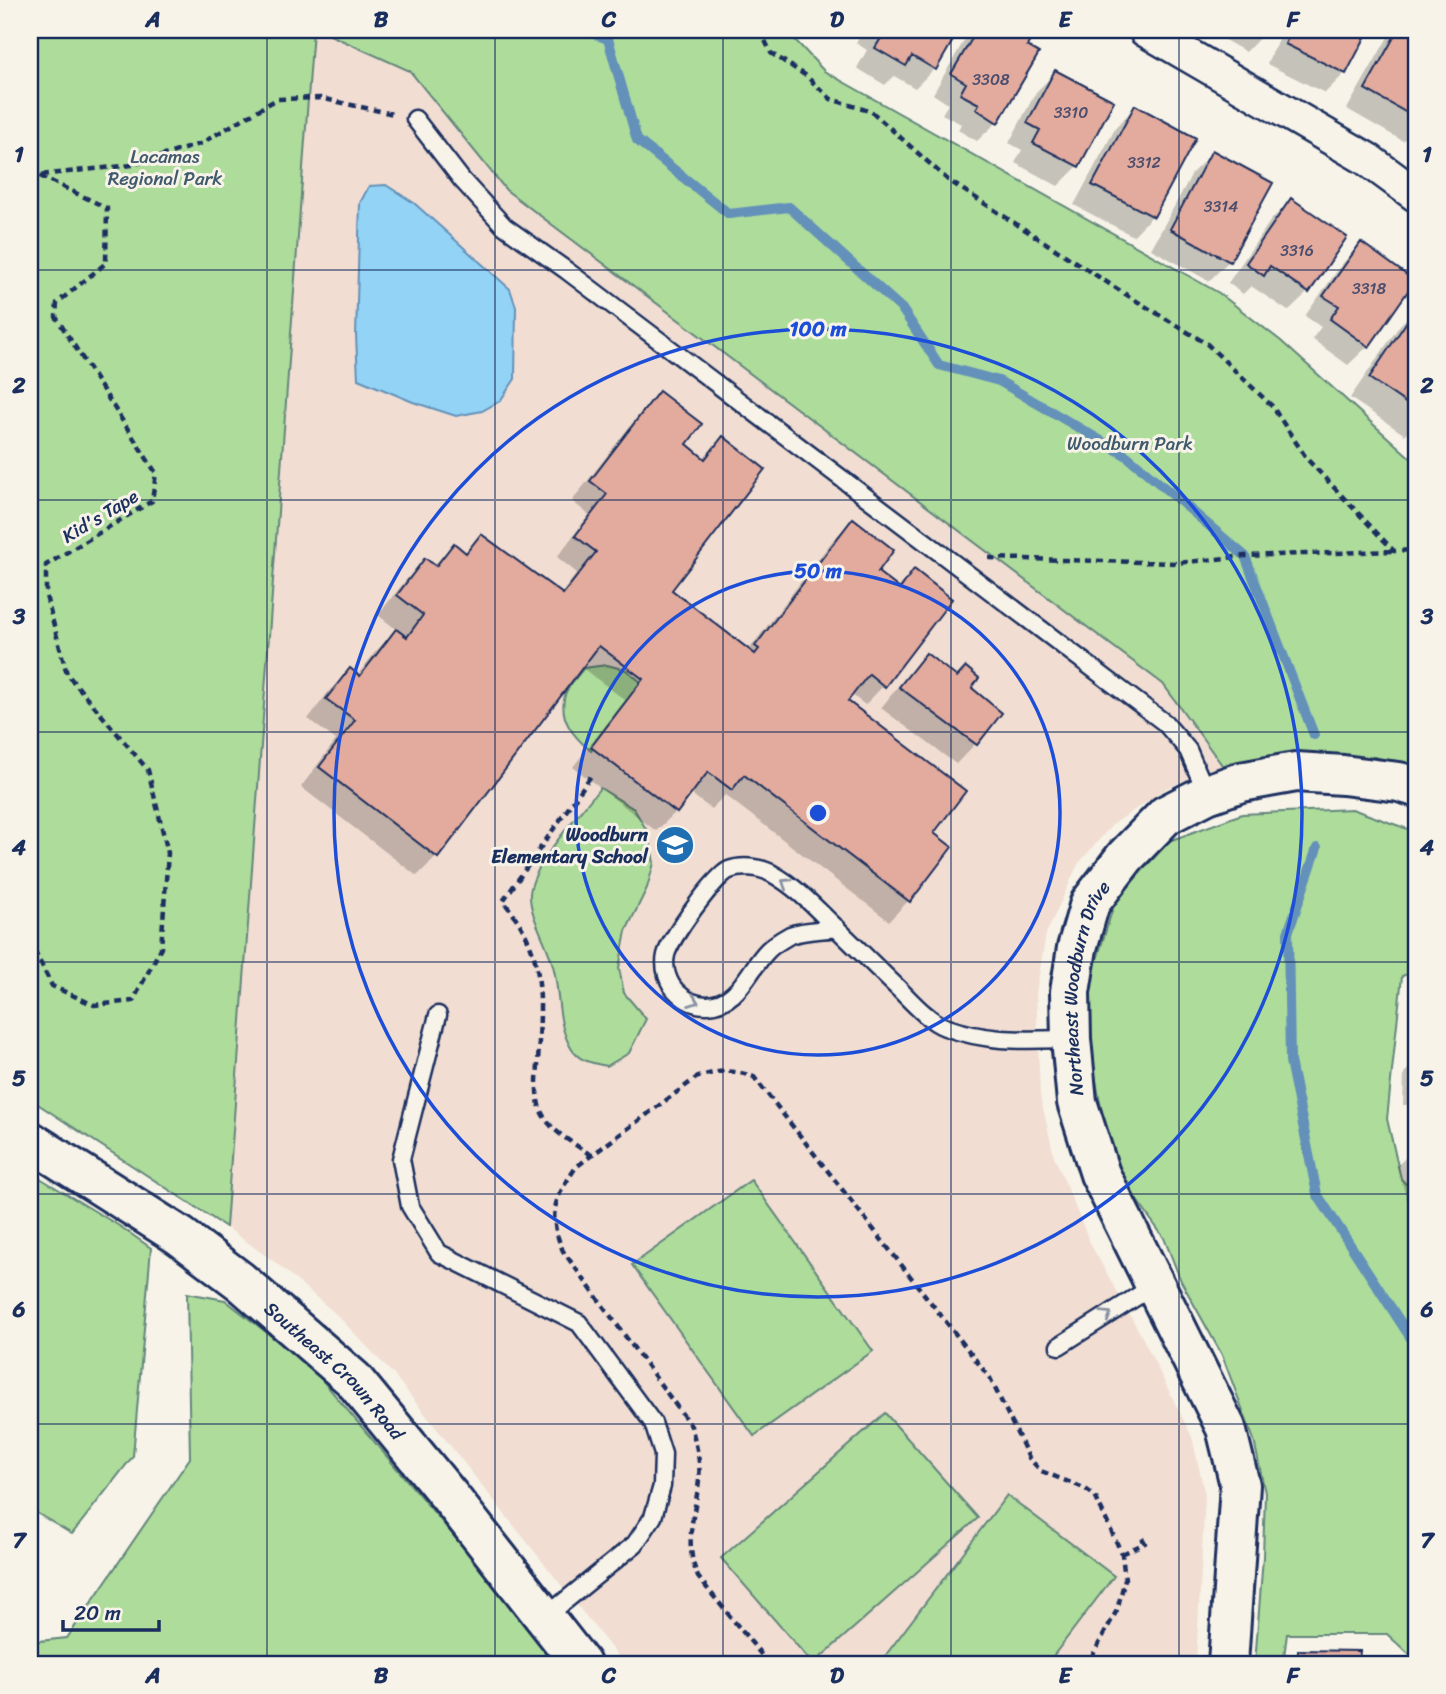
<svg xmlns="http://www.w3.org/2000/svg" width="1446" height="1694" viewBox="0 0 1446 1694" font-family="Sriracha,sans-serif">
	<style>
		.built { fill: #f1ddd2 }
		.green { fill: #aedc9b; stroke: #64867c; stroke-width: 2 }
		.water { fill: #93d3f5; stroke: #6391b9; stroke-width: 2 }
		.shadow { fill: #0003 }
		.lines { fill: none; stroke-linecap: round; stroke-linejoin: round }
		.stream { stroke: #6391b9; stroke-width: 10 }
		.building { fill: #e3ab9d; stroke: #1b2f5e; stroke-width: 2 }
		.service-casing { stroke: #1b2f5e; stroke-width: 21 }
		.minor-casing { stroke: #1b2f5e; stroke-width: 37 }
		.tertiary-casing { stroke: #1b2f5e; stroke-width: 44 }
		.path { stroke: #1b2f5e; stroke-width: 4.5; stroke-dasharray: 7 5; stroke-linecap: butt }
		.service { stroke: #f7f3e8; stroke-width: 16 }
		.minor { stroke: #f7f3e8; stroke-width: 32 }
		.tertiary { stroke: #f7f3e8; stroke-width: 38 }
		.oneway { stroke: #8991a3 }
		.grid { fill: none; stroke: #1b2f5e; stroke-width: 2; stroke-opacity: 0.55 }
		.ring { fill: none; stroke: #1d4ed8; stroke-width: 3.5 }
		.labels { text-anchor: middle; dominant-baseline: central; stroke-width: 6; stroke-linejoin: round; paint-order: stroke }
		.number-label { font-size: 16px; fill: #4d4e6e }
		.park-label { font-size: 19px; fill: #405a6d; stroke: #f7f3e8 }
		.street-label { font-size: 19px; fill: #1b2f5e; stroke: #f7f3e8 }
		.poi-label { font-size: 19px; font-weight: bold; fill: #1b2f5e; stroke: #f7f3e8; text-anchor: end }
		.centre { fill: #1d4ed8; stroke: #f7f3e8; stroke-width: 3.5 }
		.ring-label { font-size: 21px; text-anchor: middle; font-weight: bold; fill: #1d4ed8; stroke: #f7f3e8; stroke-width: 6; stroke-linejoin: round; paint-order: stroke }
		.neatline { fill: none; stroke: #1b2f5e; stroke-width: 2.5 }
		.grid-label { font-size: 23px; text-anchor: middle; font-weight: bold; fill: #1b2f5e }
	</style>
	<rect width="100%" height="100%" fill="#f7f3e8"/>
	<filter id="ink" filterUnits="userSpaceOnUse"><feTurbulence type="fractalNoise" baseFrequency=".0143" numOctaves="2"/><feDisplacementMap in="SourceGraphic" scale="14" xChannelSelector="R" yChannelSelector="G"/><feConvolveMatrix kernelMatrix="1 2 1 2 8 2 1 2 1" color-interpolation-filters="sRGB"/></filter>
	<g filter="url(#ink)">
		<!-- built -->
		<path class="built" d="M313,30H319L410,71L506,190L1163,684L1222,765L1167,788L1112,825L1078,864L1046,934L1036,993L1040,1095L1054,1156L1091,1245L1141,1335L1192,1437L1205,1495L1196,1664H624L394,1375L337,1315L276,1263L226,1227Z"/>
		<!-- green -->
		<path class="green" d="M30,30H313L226,1227L30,1099Z
			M319,30H786L824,71L1219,293L1281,341L1416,463V769L1375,757L1222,765L1163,684L506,190L410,71Z
			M607,665L626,670L642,683L591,751C574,737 558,719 565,695C567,686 578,676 584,668Z
			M600,788L634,809L649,834L654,863L647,888L626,931L619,968L624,993L646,1019L629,1053L607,1066C593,1063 579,1062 571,1048C557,1024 560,996 554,970C550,947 529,917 530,894C532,864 581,812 600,788Z
			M1352,809L1416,832V971L1402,976L1387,1119L1401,1179L1416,1194V1661L1387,1634H1287L1283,1664H1255L1263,1557L1265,1493L1254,1440L1222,1355L1181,1281L1164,1238L1126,1185L1105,1130L1092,1059L1087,992L1115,901L1169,841L1242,814Z
			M30,1172L121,1227L151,1248L133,1456L72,1534L30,1509Z
			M751,1180L873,1351L754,1436L632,1265Z
			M187,1293L225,1300L312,1368L562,1664H30V1642L67,1638L190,1458Z
			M885,1413L978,1518L813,1664L721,1558Z
			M1007,1495L1114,1576L1047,1664H879Z"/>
		<!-- water -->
		<path class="water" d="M386,185L414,203L510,289L516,307L515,379L500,401L482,411L456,416L413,402L358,379L356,335L360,203L369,186Z"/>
		<!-- shadow -->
		<path class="shadow" d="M864,30H957L935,68L915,88L894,76L885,85L857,68L867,50L856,43Z
			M974,30H1002L1008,34L1011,31L1028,41L997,122L977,141L958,130L961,124L942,114L948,104L933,94L965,39Z
			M1207,30H1267L1246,52Z
			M1283,30H1367L1345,73L1325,93L1267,64Z
			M1392,30H1416V128L1403,141L1347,109Z
			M1056,72L1078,166L1058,186L1015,163L1022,150L1009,143L1036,92Z
			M1135,107L1194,139L1152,216L1133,236L1074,205L1116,127Z
			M1213,152L1229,261L1209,281L1151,249L1193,172Z
			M1291,200L1308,292L1288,311L1251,286L1243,294L1228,283L1271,220Z
			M1361,244L1368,346L1348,365L1312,339L1321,327L1305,316L1342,264Z
			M1416,309V424L1405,435L1350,398L1400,325Z
			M659,394L684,445L702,459L723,438L670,591L748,651L833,540L853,520L875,572L897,589L914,571L884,685L865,705L851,694L846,701L931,834L949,848L908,901L889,921L725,795L711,809L690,793L676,812L656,831L573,767L625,700L581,667L436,857L417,876L301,787L336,740L308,719L330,690L350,671L357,676L376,651L397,630L378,615L406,580L425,560L433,566L454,545L464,553L481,536L561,594L577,573L557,557L589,515L572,501L640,413Z
			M926,655L999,713L975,744L956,764L881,708L907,675Z
			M1416,1061V1105H1403L1404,1073Z
			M1416,1147V1209L1410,1210L1397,1166Z
			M1299,1651L1358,1662H1380V1664H1286Z"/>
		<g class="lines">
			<!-- stream -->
			<path class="stream" d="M584,30L608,39L637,140L729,214L789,207L902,309L939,365L999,381L1127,456L1245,556L1314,735
				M1317,848L1288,933L1290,1061L1317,1194L1416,1346"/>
		</g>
		<!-- building -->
		<path class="building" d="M886,30H885H959L936,70L912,56L906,66L875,48Z
			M977,30H1005L1009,32L1013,30L1030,41L1027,46L1039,53L998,123L976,109L979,104L960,94L966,83L951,74Z
			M1292,30H1369L1346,74L1285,44Z
			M1398,30H1416V118L1365,89Z
			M1055,70L1114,101L1079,167L1033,143L1040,130L1027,123Z
			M1135,105L1196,138L1154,217L1092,185Z
			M1212,150L1273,183L1230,262L1170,229Z
			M1291,198L1347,237L1309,293L1270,266L1264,276L1246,263Z
			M1361,242L1415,281L1369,347L1330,319L1339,306L1323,296Z
			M1416,308V410L1369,378Z
			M659,391L702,424L687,444L705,459L723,436L765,469L672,590L755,654L759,649L755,646L853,518L894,550L878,572L900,589L914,569L952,599L885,687L869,674L848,701L966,791L934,833L952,847L910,902L744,775L732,790L708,772L677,813L591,747L643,679L599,646L438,858L319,767L355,720L326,699L350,668L360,676L396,629L407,637L423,615L397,595L425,558L436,566L454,543L466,553L481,534L563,594L596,552L575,536L607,494L590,481Z
			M926,653L957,677L966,667L979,678L972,688L1002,713L977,745L899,687Z
			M1298,1650L1360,1651L1359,1660H1382V1664H1298Z"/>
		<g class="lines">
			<!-- service casing -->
			<g class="service-casing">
				<path id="service" d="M415,119L462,180L504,226L566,270L1165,723L1188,750L1207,794
					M837,928C823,930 803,930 790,935C783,939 773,945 768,950C748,970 739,1004 707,1005C696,1005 686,1001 678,993C668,984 663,968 666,955C670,939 714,877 729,870C741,865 759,867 771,873C793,885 810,902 828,920C852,943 876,967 900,990C912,1002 929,1021 945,1027C989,1043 1025,1040 1071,1039
					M438,1015L401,1159L410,1206L439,1253L579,1323L653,1423L663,1454L662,1486L653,1517L635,1544L544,1618
					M1059,1346L1155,1285"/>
			</g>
			<!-- minor casing -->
			<g class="minor-casing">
				<path id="minor" d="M1145,30L1367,159L1416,195"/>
			</g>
			<!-- tertiary casing -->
			<g class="tertiary-casing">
				<g id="tertiary">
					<path id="s1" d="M30,1141L180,1236L240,1281L353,1379L450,1497L581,1664"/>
					<path id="s2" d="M1228,1664L1240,1485L1226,1428L1100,1174L1077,1102L1071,1039L1070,992L1077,948L1090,903L1125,857L1166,815L1207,794L1241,782L1296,772L1343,775L1399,782L1416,787"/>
				</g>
			</g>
			<!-- path -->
			<path class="path" d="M760,30L771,53L805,75L831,99L872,112L948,180L1122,292L1207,344L1272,406L1307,459L1394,551L1416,550
				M30,169L38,175L107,208L106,263L57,303L56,317L156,473L152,501L46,565V596L67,674L148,770L168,853L161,948L133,1001L94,1005L52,986L30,942
				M30,176L132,165L200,144L277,99L320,98L393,114
				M989,558L1177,563L1245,556L1393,551
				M591,1155C575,1144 551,1132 542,1113C535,1099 537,1080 538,1065C540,1000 549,955 503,901L593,773
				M1122,1554L1145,1543L1142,1538
				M769,1664L698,1577C683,1541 695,1516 699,1480C701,1461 696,1444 691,1426L563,1251C547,1213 554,1200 576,1167L696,1078C718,1070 732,1069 754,1077L990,1378L1029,1458L1041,1471L1084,1488L1095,1496L1122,1554L1125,1579L1117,1610L1088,1664"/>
			<!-- service -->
			<use href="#service" class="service"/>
			<!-- minor -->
			<use href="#minor" class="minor"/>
			<!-- tertiary -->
			<use href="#tertiary" class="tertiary"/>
		</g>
		<!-- one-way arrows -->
		<defs><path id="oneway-chevron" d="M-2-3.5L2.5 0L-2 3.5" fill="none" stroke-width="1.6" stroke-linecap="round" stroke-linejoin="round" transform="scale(1.75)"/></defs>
		<g class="oneway">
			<use href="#oneway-chevron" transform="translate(786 883) rotate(-147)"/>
			<use href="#oneway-chevron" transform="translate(694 1001) rotate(20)"/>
			<use href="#oneway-chevron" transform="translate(1107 1315) rotate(-32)"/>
		</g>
	</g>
	<!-- grid -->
	<path class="grid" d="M267,30V1664M495,30V1664M723,30V1664M951,30V1664M1179,30V1664M30,270H1416M30,500H1416M30,732H1416M30,962H1416M30,1194H1416M30,1424H1416"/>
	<!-- distance rings -->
	<g class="ring">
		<circle cx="818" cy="813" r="242"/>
		<circle cx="818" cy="813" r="484"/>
	</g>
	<!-- icons -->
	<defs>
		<g id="school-disc" transform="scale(2.0125)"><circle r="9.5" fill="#1f6fb2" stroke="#f7f3e8"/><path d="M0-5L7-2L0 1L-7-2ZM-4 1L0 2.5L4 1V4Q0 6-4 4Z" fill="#fff"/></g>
	</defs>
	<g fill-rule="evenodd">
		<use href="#school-disc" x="675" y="845"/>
	</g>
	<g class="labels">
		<!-- number labels -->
		<g class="number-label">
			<text x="991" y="79">3308</text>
			<text x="1071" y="112">3310</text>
			<text x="1144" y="162">3312</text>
			<text x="1221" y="206">3314</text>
			<text x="1297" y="250">3316</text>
			<text x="1369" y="288">3318</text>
		</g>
		<!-- park labels -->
		<g class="park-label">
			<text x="165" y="156">Lacamas<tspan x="165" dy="22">Regional Park</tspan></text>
			<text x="1130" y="443">Woodburn Park</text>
		</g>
		<!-- street labels -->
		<g class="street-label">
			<text transform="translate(100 516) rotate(-31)">Kid's Tape</text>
			<text stroke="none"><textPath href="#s2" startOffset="714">Northeast Woodburn Drive</textPath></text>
			<text stroke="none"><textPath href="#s1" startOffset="383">Southeast Crown Road</textPath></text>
		</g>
		<!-- poi labels -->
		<g class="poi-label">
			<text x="648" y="834">Woodburn<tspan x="648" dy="22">Elementary School</tspan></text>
		</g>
	</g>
	<circle cx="818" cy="813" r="10" class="centre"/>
	<g class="ring-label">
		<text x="818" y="336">100 m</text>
		<text x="818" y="578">50 m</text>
	</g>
	<!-- margin -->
	<rect width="1446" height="1694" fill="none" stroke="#f7f3e8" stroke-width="77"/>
	<!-- scale -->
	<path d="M63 1620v10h96v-10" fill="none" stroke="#1b2f5e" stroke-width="3.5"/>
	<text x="74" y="1620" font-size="21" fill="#1b2f5e" stroke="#f7f3e8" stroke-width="5" paint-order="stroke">20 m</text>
	<rect x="38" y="38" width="1370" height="1618" class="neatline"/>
	<g class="grid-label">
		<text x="153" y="27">A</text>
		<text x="381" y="27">B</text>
		<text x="609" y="27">C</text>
		<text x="837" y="27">D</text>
		<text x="1065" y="27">E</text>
		<text x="1293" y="27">F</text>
		<text x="19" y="162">1</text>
		<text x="1427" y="162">1</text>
		<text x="19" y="393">2</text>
		<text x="1427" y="393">2</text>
		<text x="19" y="624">3</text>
		<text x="1427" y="624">3</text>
		<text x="19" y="855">4</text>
		<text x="1427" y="855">4</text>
		<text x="19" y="1086">5</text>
		<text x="1427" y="1086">5</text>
		<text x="19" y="1317">6</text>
		<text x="1427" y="1317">6</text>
		<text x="19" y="1548">7</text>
		<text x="1427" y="1548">7</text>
		<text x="153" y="1683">A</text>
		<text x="381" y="1683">B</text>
		<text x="609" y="1683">C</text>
		<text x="837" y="1683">D</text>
		<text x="1065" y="1683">E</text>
		<text x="1293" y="1683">F</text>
	</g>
</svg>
